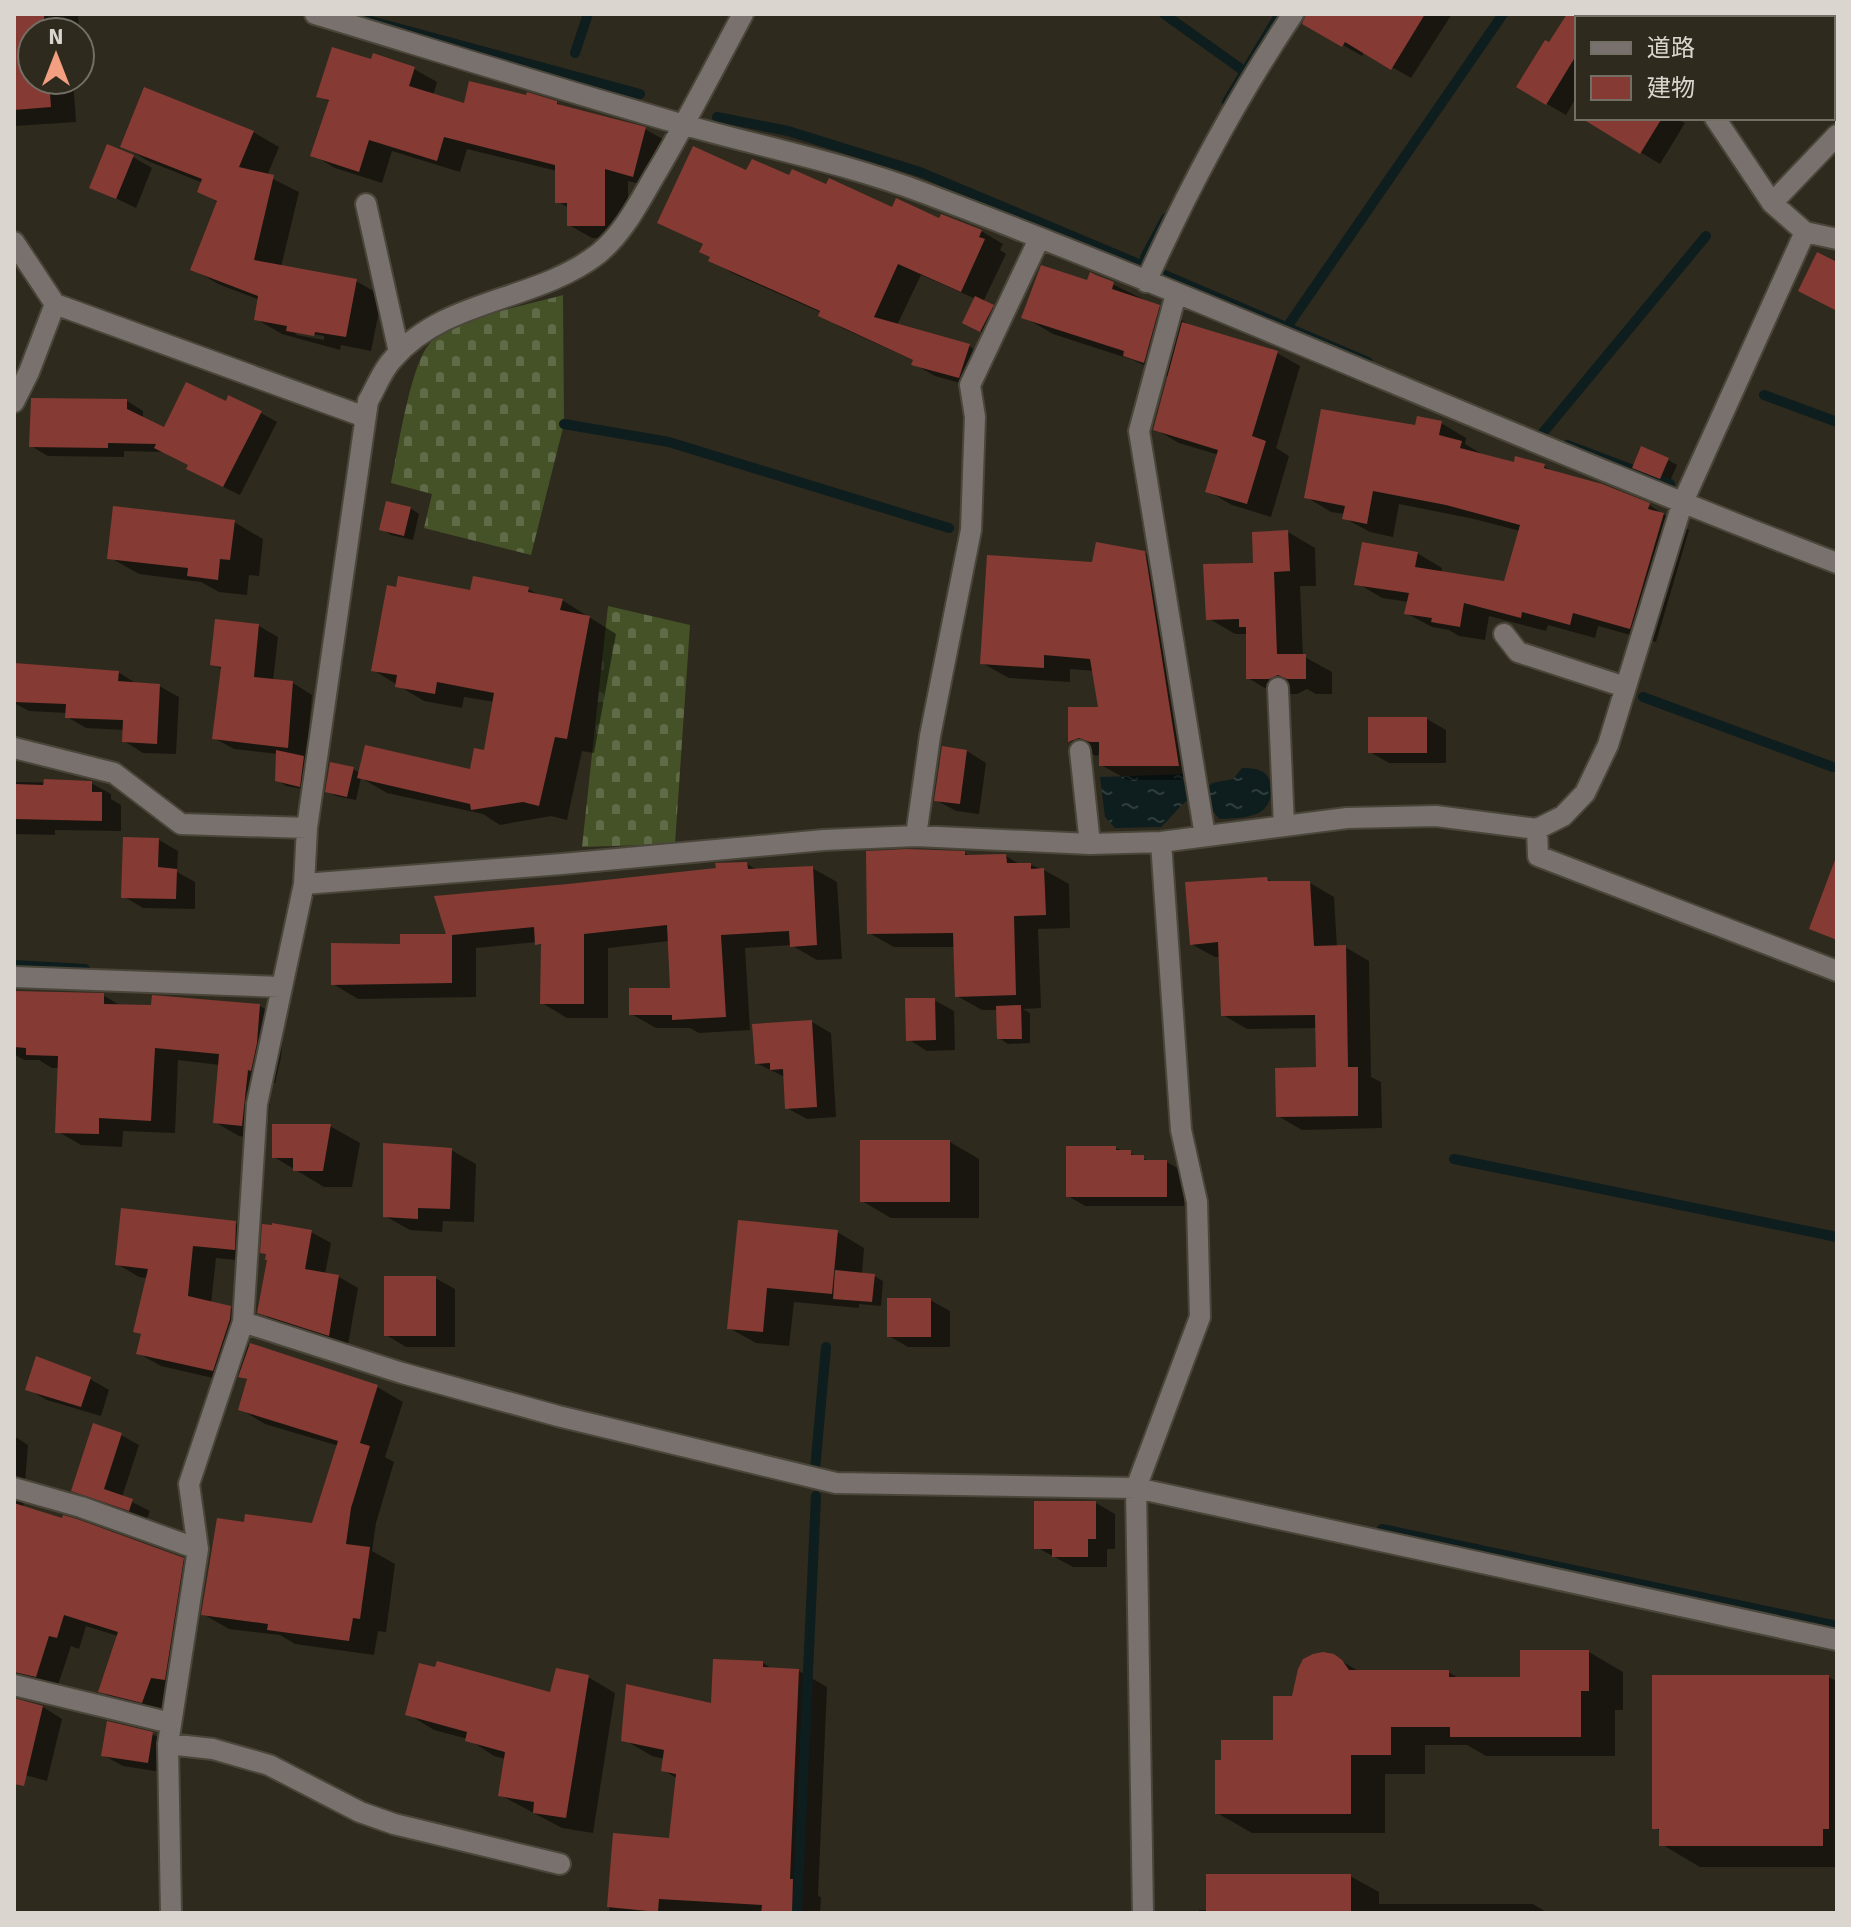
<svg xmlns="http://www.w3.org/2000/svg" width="1851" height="1927" viewBox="0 0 1851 1927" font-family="Signika,'Noto Sans JP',sans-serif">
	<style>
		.cemetery { fill: url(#cemetery-stones) }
		.water { fill: url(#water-ripples) }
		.shadow { fill: #0007; fill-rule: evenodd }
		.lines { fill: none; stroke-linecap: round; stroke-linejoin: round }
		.stream { stroke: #0e1d1d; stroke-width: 10 }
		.building { fill: #853b33 }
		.minor-casing { stroke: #4a463a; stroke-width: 24 }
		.minor { stroke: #78716e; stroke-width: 20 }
	</style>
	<defs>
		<pattern id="cemetery-stones" width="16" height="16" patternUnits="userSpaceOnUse" patternTransform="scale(2)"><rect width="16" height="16" fill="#455228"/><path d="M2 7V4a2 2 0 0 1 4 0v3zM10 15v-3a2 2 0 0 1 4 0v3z" fill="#5f6a46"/></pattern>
		<pattern id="water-ripples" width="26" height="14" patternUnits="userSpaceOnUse" patternTransform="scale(2)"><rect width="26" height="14" fill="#0e1d1d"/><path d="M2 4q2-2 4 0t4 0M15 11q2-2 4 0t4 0" fill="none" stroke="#303d3d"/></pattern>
	</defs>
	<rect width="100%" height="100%" fill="#2f2a1e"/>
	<!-- cemetery -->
	<path class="cemetery" d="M563,295L564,424L531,555L424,528L432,494L391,483C398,452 410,363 431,342C453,319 531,304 563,295Z
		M608,606L690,625L675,844L582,847Z"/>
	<!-- water -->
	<path class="water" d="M1242,768C1248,768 1255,768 1261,771C1275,777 1274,801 1263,810C1252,819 1233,818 1219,819L1211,808L1209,786L1212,783L1233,779Z
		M1187,774L1189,799C1178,807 1171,818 1161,827L1115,828L1105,817L1100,777Z"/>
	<!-- shadow -->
	<path class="shadow" d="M14,14H78L79,32H32V80H73L76,122L14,126Z
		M1317,14H1452L1411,78L1364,51L1362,56L1310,26Z
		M1569,14H1603L1610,18H1577V96L1566,115L1547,104L1550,45Z
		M1763,14H1837V80L1833,77V18H1768Z
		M372,62L414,69L437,82L433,96L465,106L557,103L565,108L645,129L668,142L656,188L628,181V238H592L569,225V208L557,201V171L467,149L460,172L392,151L382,183L335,168L313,155L330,102L319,96Z
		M1602,118H1676L1685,123L1660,164L1597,126Z
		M253,132L279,147L267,176L299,192L281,267L356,281L382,296L371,351L341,345L340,350L282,334L256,319L260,300L218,284L193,269L219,203L199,191L203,183L148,161L123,146ZM292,330L324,336V340L297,335Z
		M133,157L152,168L136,208L92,187Z
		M747,173L790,178L893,210L940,221L942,216L981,231L1003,244L1000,250L1006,254L983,302L1001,312L990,336L973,328L976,299L921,275L897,325L969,346L990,359L981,389L935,376L914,364L915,361L842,328L821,315L822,313L732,273L711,260L712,258L704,245L660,222Z
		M1096,276L1159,307L1188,324V326L1277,353L1300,366L1276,448L1289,456L1271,517L1232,505L1208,491L1219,455L1179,443L1155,429L1169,377L1133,360L1053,334L1024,317Z
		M127,401L143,411V419L165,430L226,404L261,413L277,422L240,495L205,478L190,465L165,452L124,451V457L48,456L31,446Z
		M1441,423L1466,438L1465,444L1487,457L1515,465L1544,466L1557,474L1649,505L1689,530L1656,642L1598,626L1595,638L1548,625L1546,631L1489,616L1485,640L1459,636L1449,630L1432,627L1406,613L1409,602L1382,598L1357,583L1417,553L1442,568L1441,573L1506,583L1520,531L1474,519L1399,504L1393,537L1370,532L1344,518L1345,514L1331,512L1306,497L1416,428Z
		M1668,460L1677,465L1669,483L1643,472Z
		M410,508L419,514L413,540L391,535L382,529Z
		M234,522L263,539L259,576L249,575L247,595L219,592L201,582L139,574L109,557Z
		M1288,532L1315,548L1316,586H1300L1303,656L1332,672V694H1316L1307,689L1297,694H1275L1248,678V634H1235L1208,618L1255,565Z
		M1145,553L1171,568L1205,780H1128L1101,765V754L1096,756L1070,741L1101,709L1094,671L1070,669V682L1009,678L982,663L1094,564Z
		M528,589L543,597L562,600L616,634L594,753L582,751L567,820L551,816L500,825L483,814L387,793L361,778L356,800L336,796L327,791L353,769L360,773L472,771L485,752L495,702L464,697L462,708L424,701L373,670L472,592Z
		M217,621L259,626L278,637L273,681L293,683L312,695L306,760L312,763L309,790L286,786L277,780L278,754L234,749L214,738L223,670L212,664Z
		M14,665L118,672L137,684L159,686L179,697L176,754L143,753L124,741V730L86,728L67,717V713L29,711L14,703Z
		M1427,719L1446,730V763H1389L1370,752Z
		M967,751L986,763L979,814L956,811L936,800Z
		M14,782L91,783L111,794V799L121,805V831L55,830V835L14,834Z
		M159,840L178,851L177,872L195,882V909L143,908L123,896Z
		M965,853L971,857L1006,856L1021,865H1031L1044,870L1069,884L1070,928L1038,929L1041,1008L1023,1009L1030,1013V1043L1008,1044L999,1038L998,1010H982L957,996L956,947H894L869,933Z
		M747,864L759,871L812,868L837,882L842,959L817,960L791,945L745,948L750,1030L699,1033L690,1028H656L631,1014L672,990L670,941L608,948V1018H567L542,1003L543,947L537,942L476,948V997L358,999L333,984L402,946L449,936L437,897L718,870Z
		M1267,879L1274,883H1310L1334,897L1337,948L1345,947L1369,961L1371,1077L1381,1082L1382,1128L1302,1130L1278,1116L1318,1069V1028L1247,1029L1223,1015L1221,957H1215L1191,944Z
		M14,994L103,995L123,1007L260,1006L284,1020L281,1057L275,1083H272L266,1139L239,1136L215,1122L220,1065L178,1060L175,1133L123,1131L122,1147L81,1145L57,1131L59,1068H52L39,1060H24L14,1054Z
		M934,1000L954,1011L955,1050L927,1051L908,1039Z
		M812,1022L831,1033L836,1117L807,1119L787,1108L785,1077L756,1063Z
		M330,1126L360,1143L352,1187H324L274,1157Z
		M950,1142L979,1159V1218H891L862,1201Z
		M1116,1148L1152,1162H1167L1184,1172V1206H1085L1068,1196Z
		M451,1150L476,1164L474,1222L443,1221L442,1232L410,1230L385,1216Z
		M739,1222L837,1232L864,1248L862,1275L874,1276L883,1281L881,1306L859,1304V1308L794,1302L789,1346L756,1343L729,1328Z
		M236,1223L258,1236L257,1262L216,1258L211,1304L230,1308L253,1321L248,1345L377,1387L403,1402L385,1457L394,1462L376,1523L372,1551L395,1564L386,1632L378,1631L374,1655L295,1644L280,1635L229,1629L203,1614L314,1525L339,1446L265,1424L240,1409L249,1381L238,1375L235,1383L161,1366L138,1353L142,1335L135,1331L147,1278L139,1277L117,1264Z
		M311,1232L331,1243L325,1274L339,1277L358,1288L348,1345L278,1323L259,1312L269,1260Z
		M435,1278L455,1289V1347H406L386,1335Z
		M930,1300L950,1311V1347H908L889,1336Z
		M90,1379L109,1390L101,1416L47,1400L28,1389Z
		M121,1435L139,1445L122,1497L150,1511L147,1519L91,1500L74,1490Z
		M14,1436L28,1445L23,1508L183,1559L204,1572L164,1714L122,1703L100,1691L118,1636L86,1626L79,1649L71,1646L57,1688L33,1684L14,1673Z
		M1096,1503L1115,1514V1549H1107V1567H1073L1036,1547Z
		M1589,1652L1623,1672V1710H1615V1756H1486L1467,1745H1425V1774H1385V1833H1252L1217,1813L1275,1742L1293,1698L1333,1656L1360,1672H1448L1460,1679H1522Z
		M763,1663L774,1670L799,1671L827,1687L818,1896L821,1897L820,1913H609L615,1835L671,1840L678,1779L663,1770L665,1759L652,1756L623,1739L713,1705Z
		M588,1677L615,1693L593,1833L562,1828L500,1795L506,1759L494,1756L468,1739L434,1730L408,1714L552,1695Z
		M1828,1677L1837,1681V1867H1700L1661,1844V1831L1654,1828Z
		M14,1700L43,1707L62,1719L47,1781L14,1772Z
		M152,1734L172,1745L168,1773L123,1766L103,1755Z
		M1350,1876L1379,1892V1904H1533L1548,1913H1199V1910H1208Z"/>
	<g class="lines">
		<!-- stream -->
		<path class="stream" d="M1164,14L1244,71
			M360,18L640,94
			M575,53L588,14
			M1227,102L1280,14
			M717,117L788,131L920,172L1146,267
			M1145,257L1166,218
			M1160,273L1368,362
			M1287,327L1503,14
			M1764,395L1837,422
			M564,424L669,442L949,528
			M1541,435L1706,236
			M1567,445L1670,484
			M1643,697L1833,767
			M14,965L85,969
			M1454,1159L1837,1237
			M815,1470L826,1347
			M1382,1529L1837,1626
			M797,1913L816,1496"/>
	</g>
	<!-- building -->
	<path class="building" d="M14,14H44L45,32H32V80H49L51,107L14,110Z
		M1306,14H1425L1391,70L1345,42L1342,47L1302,24Z
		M1567,14H1577V54L1546,105L1516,87L1545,40L1549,42Z
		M332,47L371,59L373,53L415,67L409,86L464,103L469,81L526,95L527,92L557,101V104L646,127L633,177L605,169V226H567V203H555V165L444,137L437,161L369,140L359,172L310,156L329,100L316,97Z
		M144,87L254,131L239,167L274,175L254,260L357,279L346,337L315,332L314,336L286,331L287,326L254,320L258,296L190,270L217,201L197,192L202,179L120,147Z
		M1581,118H1662L1640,154Z
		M107,144L134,155L116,199L89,188Z
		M693,146L746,170L752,159L789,175L792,169L826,184L829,178L892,207L896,198L939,218L941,214L982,230L979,237L985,239L961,292L898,264L874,317L970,344L959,378L911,365L913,360L818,316L820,311L708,261L710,257L699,252L703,244L657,223Z
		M1817,252L1837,262V311L1798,291Z
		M1041,265L1087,280L1090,272L1096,275L1114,282L1112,289L1160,305L1144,363L1123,356L1124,351L1021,318Z
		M975,296L994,305L980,332L962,323Z
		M1182,322L1278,351L1252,436L1266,441L1247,504L1205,492L1218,450L1153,430Z
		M186,382L226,401L228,395L262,411L223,487L186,469L188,465L154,448L156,444L108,443V448L29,447L31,398L127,399V409L164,427Z
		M1321,409L1415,425L1417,416L1442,421L1439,435L1462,441L1460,448L1514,462L1515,456L1545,464L1544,468L1602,484L1650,503L1648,509L1664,513L1630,629L1573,613L1570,625L1522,612L1521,618L1464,603L1460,627L1431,622L1432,618L1404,614L1409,593L1354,585L1362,542L1418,552L1415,567L1504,581L1520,525L1446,505L1373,491L1367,524L1342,519L1345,506L1304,498Z
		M1641,446L1669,458L1660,479L1632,468Z
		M386,501L411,507L404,536L379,530Z
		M113,506L235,520L230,560L220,559L218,580L187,576L188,568L107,559Z
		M1288,530L1290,571L1274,572L1277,654H1306V679H1287L1278,675L1269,679H1246V627H1239V619L1206,620L1203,564L1253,563L1252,532Z
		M1096,542L1145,551L1179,766H1099V742H1090L1079,738L1068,742V707H1098L1090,659L1044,655V668L980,664L987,555L1092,562Z
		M398,576L470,590L473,576L529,587L528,592L563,599L560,610L590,616L567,739L555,737L539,806L523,802L471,810L470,804L357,778L365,745L470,769L474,748L484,750L494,693L437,682L435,694L395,687L397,675L371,671L387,585L396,587Z
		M215,619L259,624L254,677L293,681L288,748L212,739L221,667L210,665Z
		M14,663L119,671L118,681L160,684L157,744L122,742L123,720L65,718L66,704L14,702Z
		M1368,717H1427V753H1368Z
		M942,746L967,750L960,804L934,801Z
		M276,750L304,756L300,787L275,781Z
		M330,762L354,767L347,797L325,792Z
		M44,779L92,781V792H102V821L14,819V784L43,785Z
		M123,837L159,838L158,867L177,869L176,899L121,898Z
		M907,849L965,851V855L1006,854L1007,863H1031V869L1044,868L1046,915L1014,916L1016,995L955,997L953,933L867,934L866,851Z
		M1835,860L1837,861V940L1809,929Z
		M747,862L748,869L813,866L817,945L790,947L789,931L721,935L726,1017L672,1020V1015H629V988H670L667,925L584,934V1004H540L541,944L535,945L534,927L452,935V983L331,985V943L400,944V934H446L434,896L568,884L716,868L715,863Z
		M1267,877L1268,881H1310L1314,946L1346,945L1348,1067H1358V1116L1276,1117L1275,1068L1316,1067L1315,1015L1221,1016L1218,942L1190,945L1185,882Z
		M14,991L104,993V1004L151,1005L152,995L260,1004L257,1043L251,1071L248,1070L242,1126L213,1123L219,1054L155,1048L151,1121L99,1118V1134L55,1133L58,1056L26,1055V1048L14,1047Z
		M905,998H935L936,1040L906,1041Z
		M1021,1005L1022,1039H997L996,1006Z
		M812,1020L817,1107L785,1109L783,1069L770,1070V1063L755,1064L752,1024Z
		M272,1124H331L323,1171H293V1158H272Z
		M860,1140H950V1202H860Z
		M383,1143L452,1148L450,1209L418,1208V1219L383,1217Z
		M1066,1146H1116V1150H1131V1155H1144V1160H1167V1197H1066Z
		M121,1208L236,1221L235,1250L193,1246L188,1296L231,1306L230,1319L213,1371L136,1354L141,1334L133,1332L148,1269L115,1265Z
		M738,1220L838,1230L832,1294L767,1288L763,1332L727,1329Z
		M272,1223L312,1230L305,1269L339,1275L329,1336L257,1313L267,1260H265L266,1254L260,1253L262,1224L272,1225Z
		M835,1270L875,1274L872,1302L833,1299Z
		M384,1276H436V1336H384Z
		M887,1298H931V1337H887Z
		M250,1343L378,1385L360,1443L370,1446L351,1508L346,1544L370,1547L360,1619L353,1618L349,1641L267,1630L268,1624L201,1615L217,1518L244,1522L245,1514L312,1523L338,1441L238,1410L247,1379L238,1377Z
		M36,1356L91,1377L81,1407L25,1390Z
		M93,1423L122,1433L104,1489L133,1499L129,1511L71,1491Z
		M1034,1501H1096V1539H1088V1557H1052V1549H1034Z
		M14,1503L62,1518L63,1515L77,1519L184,1558L165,1680L151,1678L142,1703L98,1692L118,1632L64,1615L57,1638L49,1636L36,1677L14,1672Z
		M1520,1650H1589V1691H1581V1737H1450V1727H1391V1755H1351V1814H1215V1760H1221V1740H1273V1696H1292L1298,1669L1303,1659L1313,1654L1323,1652L1334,1654L1342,1660L1349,1670H1449V1677H1520Z
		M713,1659L763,1661V1667L799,1669L790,1879H793L792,1913H761L762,1905L659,1899L658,1912L607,1907L613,1833L669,1838L676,1774L661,1771L664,1750L621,1741L626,1684L711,1703Z
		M437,1661L550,1692L556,1668L589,1675L566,1818L533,1813L534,1802L498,1796L505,1752L465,1741L467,1732L405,1715L419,1663L435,1667Z
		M1652,1675H1829V1829H1823V1846H1659V1829H1652Z
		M14,1698L43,1706L24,1786L14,1784Z
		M107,1721L153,1732L148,1763L101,1756Z
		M1206,1874H1351V1913H1206Z"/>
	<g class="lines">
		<!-- minor casing -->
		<g class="minor-casing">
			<path id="minor" d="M315,14C437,51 559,89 681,124C762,147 845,163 924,193C1231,309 1530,446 1837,563
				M1641,14L1644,18
				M1685,18L1688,14
				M1715,118L1772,203L1805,232L1837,239
				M1772,203L1837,135
				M366,204L399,352
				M14,242L55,304L365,417
				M1146,282C1188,189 1236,99 1293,14
				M1176,294L1139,431L1205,836
				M14,402L29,372L55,304
				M1504,634L1518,652L1625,687
				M1278,688L1284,826
				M14,748L114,773L181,824L307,828
				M1080,751L1090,844
				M1537,829L1538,856L1837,971
				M916,836L930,736L971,530L975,417L970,385L1039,239
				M304,884L562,864L824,840L916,836L1090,844L1161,842L1347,818L1436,816L1537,829L1563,816L1585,793L1608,745L1682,504L1805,232
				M14,977L281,987
				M243,1322L402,1373L558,1416L836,1483L1136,1488L1837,1640
				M14,1488L81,1507L198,1549
				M14,1685L171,1723
				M168,1744L213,1749L269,1765L360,1812L394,1824L560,1864
				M171,1913L168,1744L198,1549L189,1484L243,1322L257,1104L304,884L307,828L368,401C376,388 382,370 393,359C445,298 536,302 598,254C625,232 640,200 658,170C688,119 715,66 743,14
				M1143,1913L1136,1488L1200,1317L1197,1202L1181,1130L1161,842"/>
		</g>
		<!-- minor -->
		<use href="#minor" class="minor"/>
	</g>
	<!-- border -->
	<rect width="1851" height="1927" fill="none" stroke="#dad6cf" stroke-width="32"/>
	<!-- legend -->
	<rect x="1575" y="16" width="260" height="104" fill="#2f2a1e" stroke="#736f65" stroke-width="2"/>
	<rect x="1591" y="42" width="40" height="12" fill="#78716e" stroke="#736f65" stroke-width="2"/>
	<text x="1647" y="56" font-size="24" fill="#dad6cf">道路</text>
	<rect x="1591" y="76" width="40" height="24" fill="#853b33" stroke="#736f65" stroke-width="2"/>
	<text x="1647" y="96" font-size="24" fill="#dad6cf">建物</text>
	<!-- north arrow -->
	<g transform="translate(56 56)"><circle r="38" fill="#2f2a1e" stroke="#736f65" stroke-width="2"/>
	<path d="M0-6L14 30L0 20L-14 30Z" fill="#f2a081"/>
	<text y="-12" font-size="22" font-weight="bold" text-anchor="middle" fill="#dad6cf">N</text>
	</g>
</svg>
